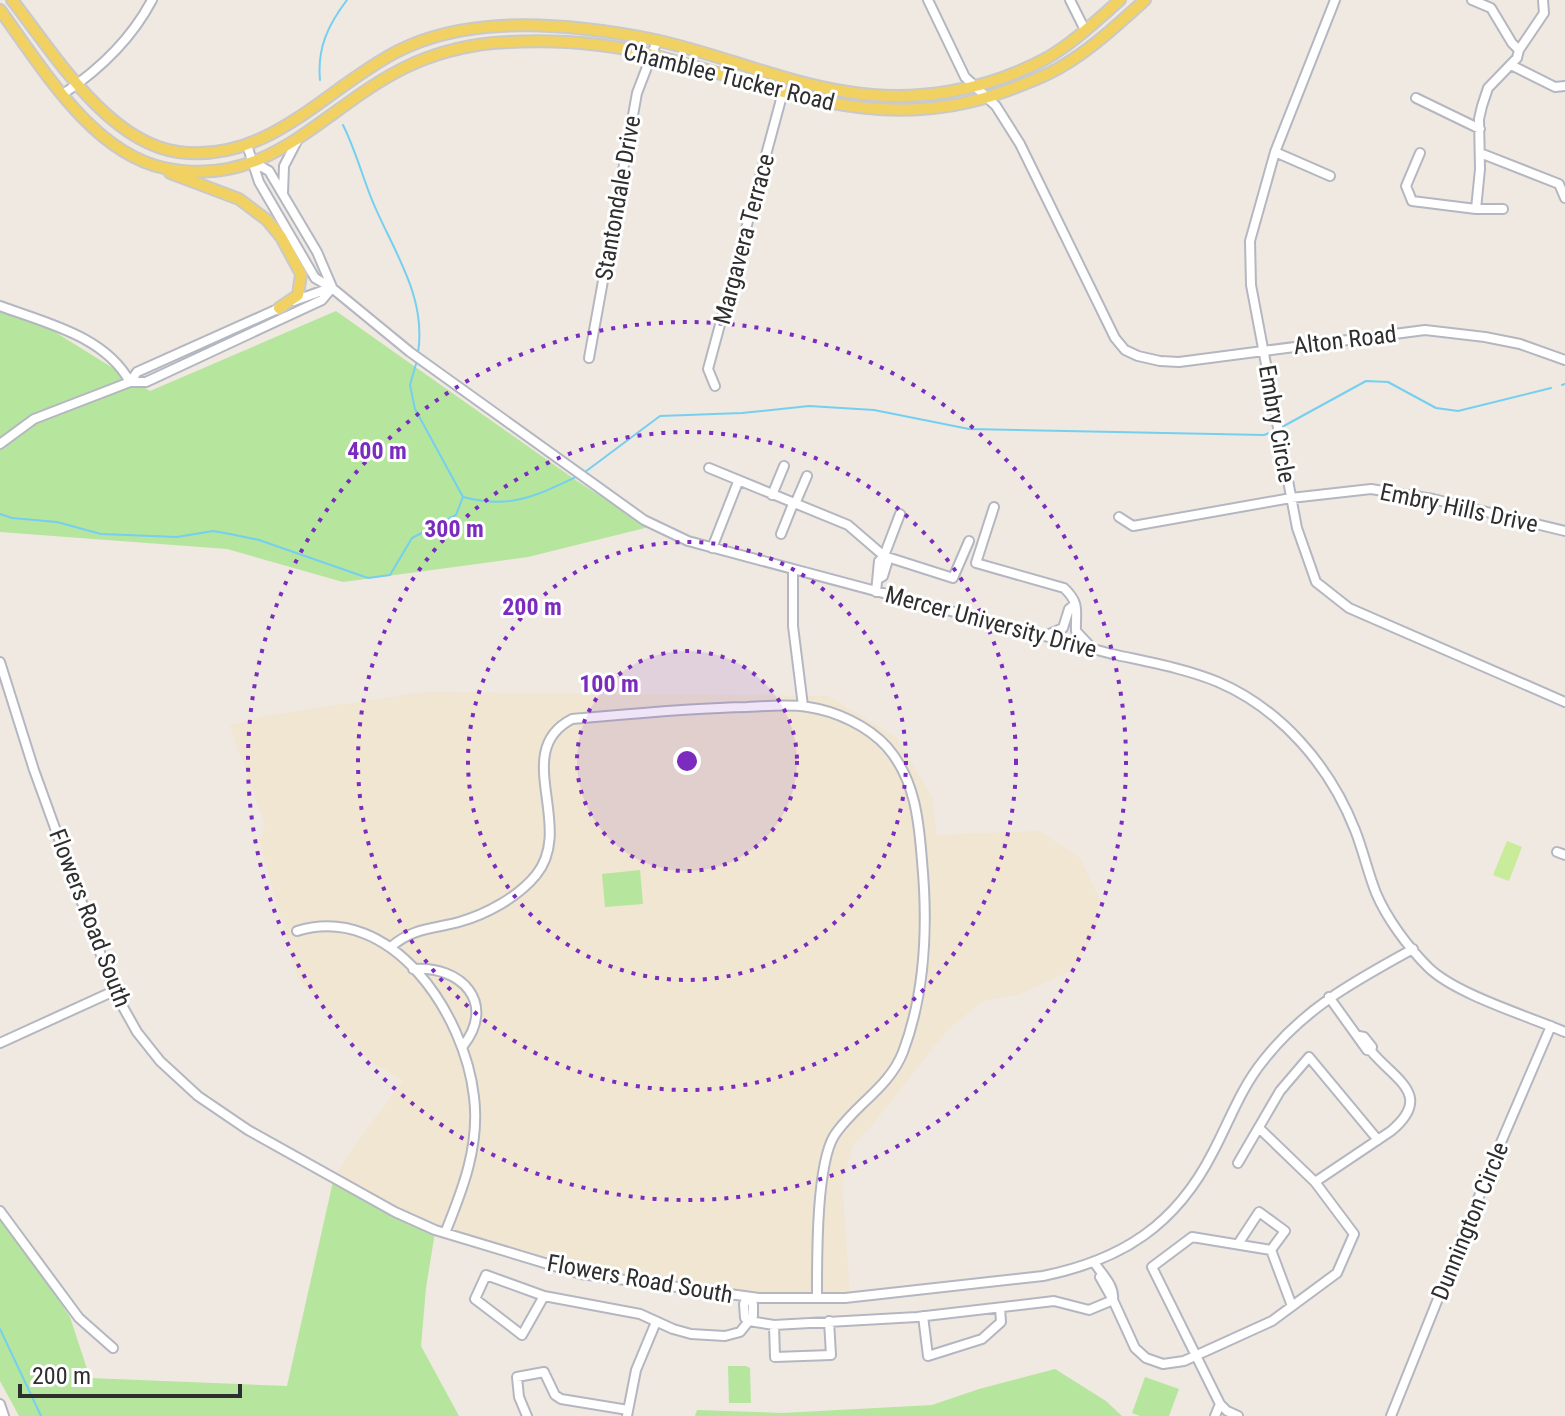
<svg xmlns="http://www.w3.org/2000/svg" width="1565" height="1416" viewBox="0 0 1565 1416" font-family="'Roboto Condensed',sans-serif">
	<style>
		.education { fill: #f0e6d1 }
		.green { fill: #b6e59e }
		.pitch { fill: #c9ec9a }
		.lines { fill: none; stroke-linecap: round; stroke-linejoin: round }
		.stream { stroke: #75cff0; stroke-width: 2 }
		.minor-casing { stroke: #b4b7c1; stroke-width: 12 }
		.major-casing { stroke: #c9c9c9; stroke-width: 14 }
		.minor { stroke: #fff; stroke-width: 8 }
		.major { stroke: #f2d163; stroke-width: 10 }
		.ring { fill: none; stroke: #7b2cbf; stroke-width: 4; stroke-dasharray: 4 8 }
		.labels { text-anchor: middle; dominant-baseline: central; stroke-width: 6; stroke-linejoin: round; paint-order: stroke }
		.street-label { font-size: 24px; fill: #2e2e2e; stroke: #fff }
		.centre { fill: #7b2cbf; stroke: #fff; stroke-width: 4 }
		.ring-label { font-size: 24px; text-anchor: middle; font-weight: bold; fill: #7b2cbf; stroke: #fff; stroke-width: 6; stroke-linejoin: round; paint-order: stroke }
	</style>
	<rect width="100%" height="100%" fill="#efe9e1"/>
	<!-- education -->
	<path class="education" d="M426,692L828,696L896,737L932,797L937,835L1039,831L1080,858L1100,900L1096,932L1073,970L1020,994L983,1001L946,1031L873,1124L853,1145L842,1183L850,1294L794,1297L690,1287L622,1275L435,1232L334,1177L356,1143L403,1081L369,1060L298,978L259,841L265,825L230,726L263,716Z"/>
	<!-- green -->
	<path class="green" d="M0,305L26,314L150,391L336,311L577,481L649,527L528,557L343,582L227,549L0,532Z
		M640,870L643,904L605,907L602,874Z
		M334,1177L435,1232L426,1288L421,1346L459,1416H19L0,1381V1212L70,1317L90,1378L287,1386Z
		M728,1366H746L750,1368L751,1403H729Z
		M1055,1369L1106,1401L1122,1416H695L697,1410L782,1413L932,1405L979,1389Z
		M1145,1377L1179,1389L1169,1416H1140L1132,1413Z"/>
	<!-- pitch -->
	<path class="pitch" d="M1507,841L1522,847L1509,881L1493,875Z"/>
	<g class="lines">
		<!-- stream -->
		<path class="stream" d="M320,80C317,48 328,25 347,0
			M343,125C355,149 362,175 372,200C393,251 427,296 418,353
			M1562,385L1565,384
			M1282,427L1366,381L1388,382L1436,408L1458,411L1551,388
			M585,472L660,416L742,413L809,406L874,410L969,429L1264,435L1277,430
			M463,497C509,509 534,497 576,477
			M0,514L12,518L57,522L101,534L177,537L213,531L230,534L259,540L368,578L390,575L412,538L456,515L463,497L415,409L410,385L416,364
			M0,1329L41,1416"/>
		<!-- minor casing -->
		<g class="minor-casing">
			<path id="minor" d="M928,0L965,77L996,106L1020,144L1115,338L1125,350L1138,356L1160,361L1179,362L1425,330L1485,337L1520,344L1565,360
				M1070,0L1085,30
				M1335,0L1275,152L1250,241L1251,285L1297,528L1316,582L1349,608L1565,702
				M1472,0L1491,8L1512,43L1519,50
				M1511,65L1555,87L1565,86
				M63,94C99,70 132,38 152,0
				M1416,98L1480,129
				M247,145L259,182L315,278L332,288L410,352L644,520L688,541L1112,654C1148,662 1184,668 1218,682C1281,709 1330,766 1355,830C1363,850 1368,873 1376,893C1387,919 1408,947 1428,967C1455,994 1528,1016 1565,1032
				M1275,152L1330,176
				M1420,153L1406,186L1412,201L1476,209L1480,169L1479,119L1482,106L1488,88L1517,58L1519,50L1544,13L1543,0
				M1480,153L1559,184L1565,198
				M255,163L269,171L317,252L332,287
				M283,193L284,166L297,141
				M1476,209H1503
				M294,301L330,288
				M0,306C46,323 105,336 130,382
				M589,358L637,93L657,41
				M130,382L137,372L282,307
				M715,386L708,369L783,92
				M0,444L34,419L130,382H146L322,300L332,288
				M709,468L848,525L884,556L953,578L969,541
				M772,495L784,466
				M795,504L807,476
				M994,507L976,563L1064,588C1081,604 1075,612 1076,631L1090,646
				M1119,517L1133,526L1291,498L1371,489L1433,499L1565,531
				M781,534L793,504
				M712,548L738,482
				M793,570V626L803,706
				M878,579L883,576L887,563L884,556
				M876,592L879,561L884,556L900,514
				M1045,636L1063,628L1069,609L1075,604
				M0,662L34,770L114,991L137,1032L160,1061L198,1096L248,1130L395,1212L435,1230L581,1274L759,1298H845L1043,1276C1122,1260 1176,1225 1213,1152C1229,1122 1241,1088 1263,1061C1304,1008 1355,981 1413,949
				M1557,852L1565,855
				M297,931C392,902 465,1015 474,1097C480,1145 463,1189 445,1233
				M392,946C413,928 433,929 459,922C487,914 518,897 536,875C576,826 510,751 572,719C630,714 688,708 747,707C767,706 788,704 808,707C836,711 868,726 887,747C915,779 919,821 922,861C928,925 926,991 903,1052C889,1088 854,1105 834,1136C816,1166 817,1261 817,1298
				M413,969C461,965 497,1003 463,1046
				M1359,1036L1364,1037L1372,1047L1371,1051
				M0,1043L114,991
				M1238,1163L1280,1091L1309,1057L1378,1140
				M1315,1182L1391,1131C1434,1095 1395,1080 1371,1051L1367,1050L1329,997
				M0,1211L79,1318L113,1348
				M1238,1244L1259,1212L1285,1231L1271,1250
				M1271,1250L1292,1306
				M1094,1262C1101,1274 1115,1285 1113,1300L1100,1277
				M544,1296L522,1335L475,1299L486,1275L544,1296L640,1314L673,1329L691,1334L725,1336L740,1332L753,1316V1304L747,1297
				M747,1297L744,1304L745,1318L749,1321
				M923,1316L928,1356L982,1339L1001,1322L1000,1308
				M749,1321L774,1325L917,1317L1054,1301L1089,1310L1113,1300L1135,1348L1146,1358L1163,1364L1184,1361L1272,1321L1337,1273L1354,1234L1315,1182L1259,1128
				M774,1325L775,1357L831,1355L829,1321
				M0,1404L4,1416
				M527,1416L519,1397L517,1377L544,1372L555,1395L561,1399L628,1410
				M627,1416L636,1370L656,1322
				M1215,1416L1220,1404
				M1238,1416L1227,1411L1220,1404L1152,1267L1192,1237L1271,1250
				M1391,1416L1496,1154L1551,1026"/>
		</g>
		<!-- major casing -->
		<g class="major-casing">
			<path id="major" d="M12,0C53,52 107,142 178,152C269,164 324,89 398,51C430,35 465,28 500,26C551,23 605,30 655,40C720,54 782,82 848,92C915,103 986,91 1047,58C1073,43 1097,20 1120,0
				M0,10C42,67 91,152 164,168C269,191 322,108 406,67C433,54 463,46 493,43C545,39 602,42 653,55C776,86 879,138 1006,91C1024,84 1042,78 1059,68C1091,50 1118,24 1145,0
				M170,173L239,199L267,220L281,237L301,274L298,295L279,308"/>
		</g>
		<!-- minor -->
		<use href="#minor" class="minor"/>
		<!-- major -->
		<use href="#major" class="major"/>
	</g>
	<!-- distance rings -->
	<circle cx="687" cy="761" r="110" fill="#7b2cbf" fill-opacity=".12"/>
	<g class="ring">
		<circle cx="687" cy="761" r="110"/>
		<circle cx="687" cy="761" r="219"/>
		<circle cx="687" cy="761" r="329"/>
		<circle cx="687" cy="761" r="439"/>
	</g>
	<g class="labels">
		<!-- street labels -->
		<g class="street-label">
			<text transform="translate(729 77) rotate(14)">Chamblee Tucker Road</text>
			<text transform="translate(618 198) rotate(-80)">Stantondale Drive</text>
			<text transform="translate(744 239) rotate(-75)">Margavera Terrace</text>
			<text transform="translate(1345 340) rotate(-7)">Alton Road</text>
			<text transform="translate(1277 424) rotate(80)">Embry Circle</text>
			<text transform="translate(1459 508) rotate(12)">Embry Hills Drive</text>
			<text transform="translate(991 622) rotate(15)">Mercer University Drive</text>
			<text transform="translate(90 918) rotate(69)">Flowers Road South</text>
			<text transform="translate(1470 1221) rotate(-68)">Dunnington Circle</text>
			<text transform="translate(640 1279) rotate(10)">Flowers Road South</text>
		</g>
	</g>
	<circle cx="687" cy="761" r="12" class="centre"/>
	<g class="ring-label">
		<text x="377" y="459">400 m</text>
		<text x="454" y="537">300 m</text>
		<text x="532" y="615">200 m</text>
		<text x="609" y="692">100 m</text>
	</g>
	<!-- scale -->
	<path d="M20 1384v12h220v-12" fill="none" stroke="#2e2e2e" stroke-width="4"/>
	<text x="32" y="1384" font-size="24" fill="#2e2e2e" stroke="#ffffff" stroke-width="6" paint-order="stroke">200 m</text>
</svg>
